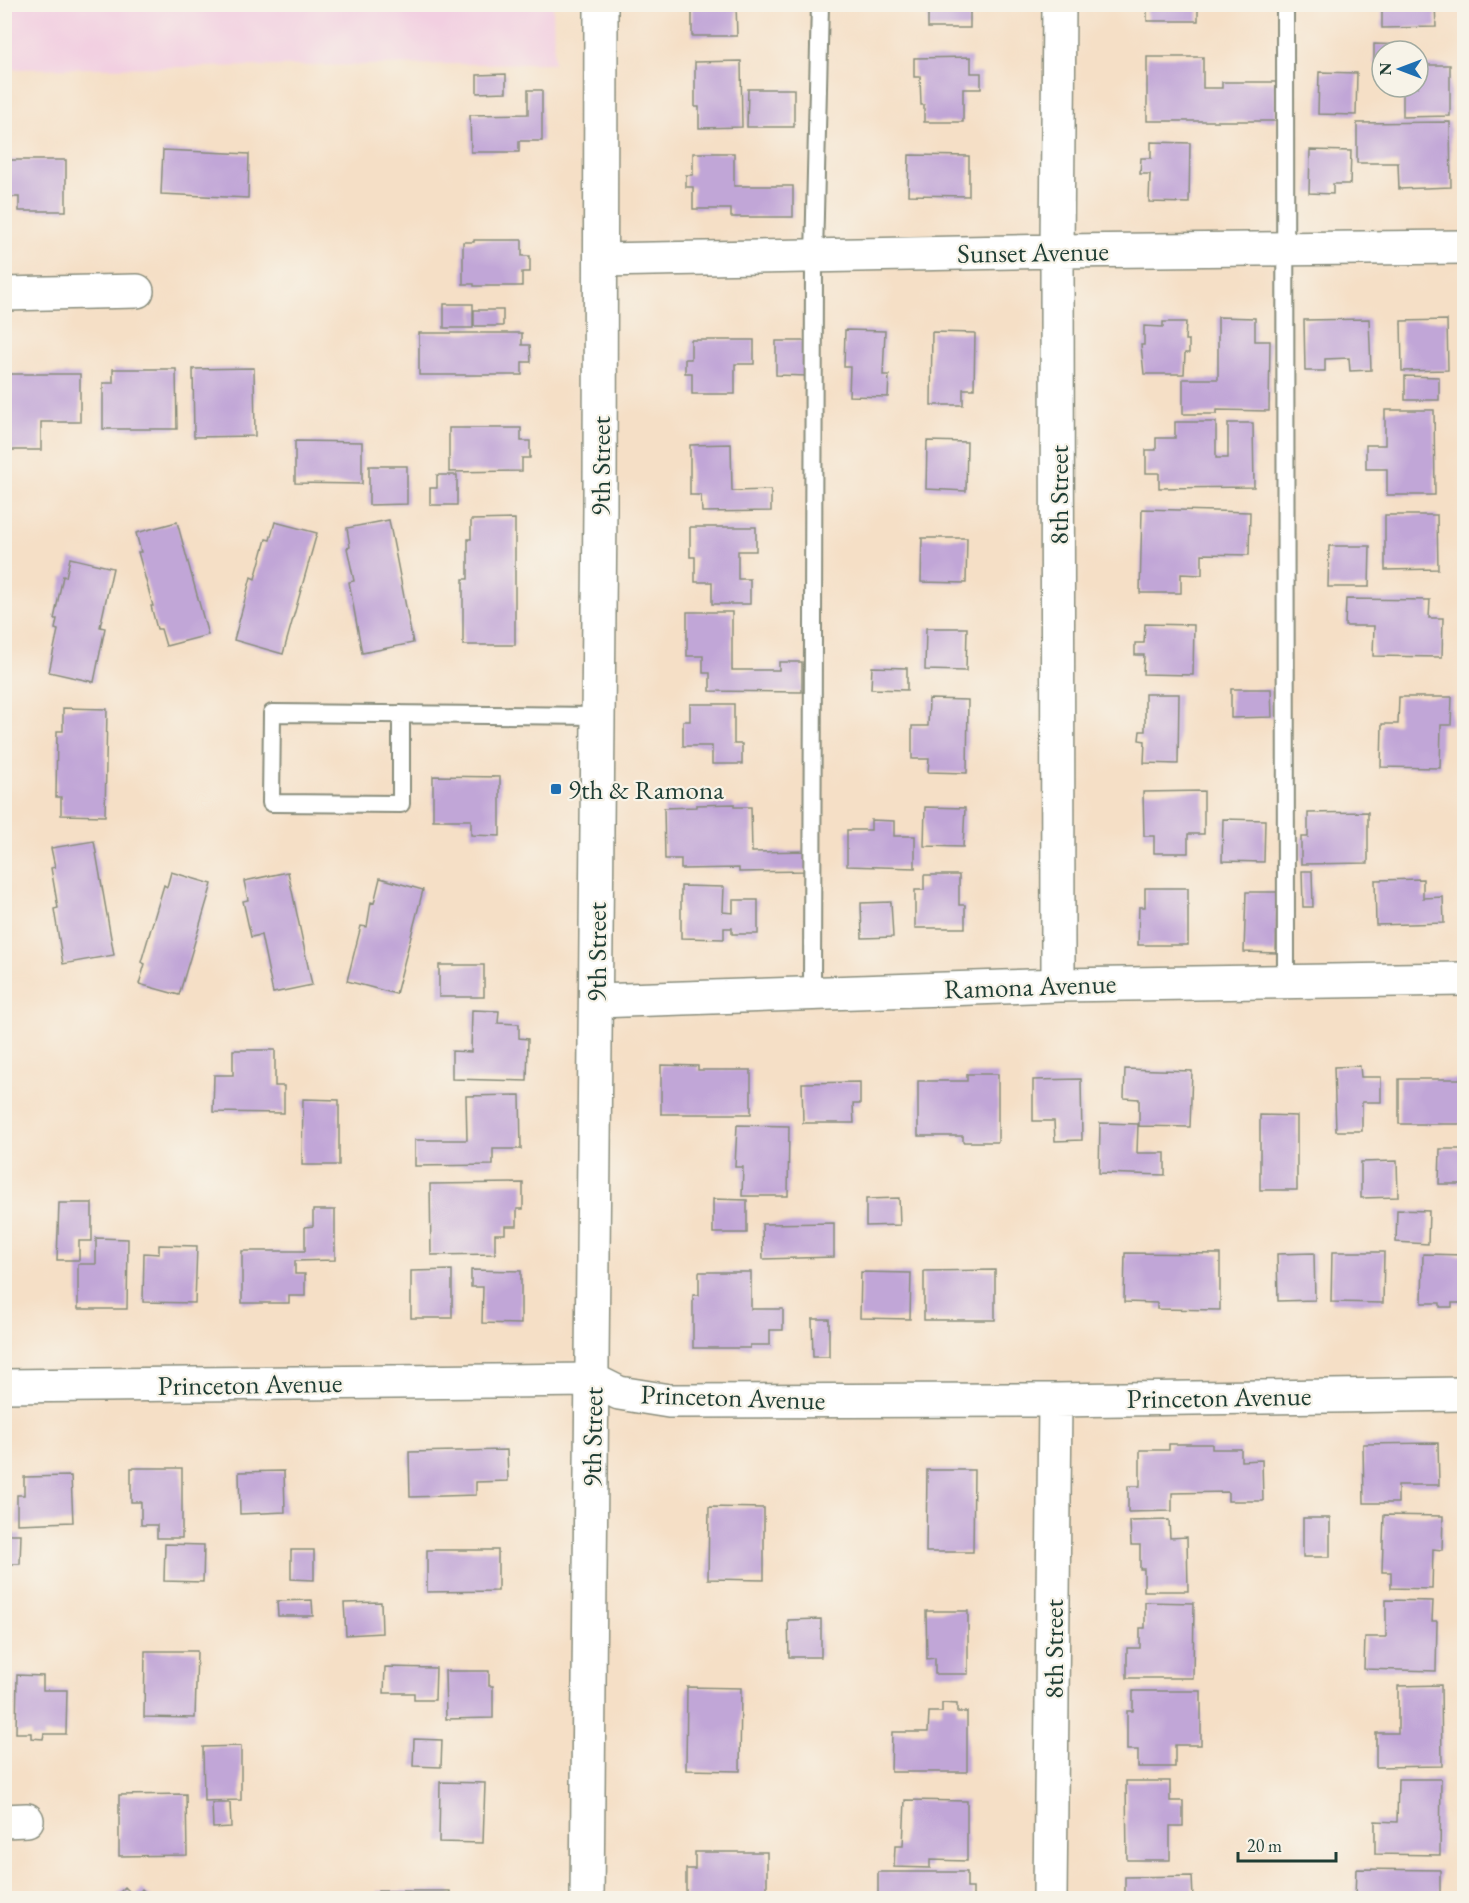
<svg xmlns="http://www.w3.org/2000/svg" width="1469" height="1903" viewBox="0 0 1469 1903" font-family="'EB Garamond',serif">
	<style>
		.built { fill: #f2cfe1 }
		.building { fill: #c1a6d7 }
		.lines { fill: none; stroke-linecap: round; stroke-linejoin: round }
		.service-casing { stroke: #8a8e7d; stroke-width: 20 }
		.minor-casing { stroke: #8a8e7d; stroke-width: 36 }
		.tertiary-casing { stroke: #8a8e7d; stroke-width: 36 }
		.service { stroke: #fff; stroke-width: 16 }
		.minor { stroke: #fff; stroke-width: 33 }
		.tertiary { stroke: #fff; stroke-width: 33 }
		.poi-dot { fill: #1f6fb2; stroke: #f7f3e8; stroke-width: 2 }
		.labels { text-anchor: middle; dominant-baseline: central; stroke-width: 4.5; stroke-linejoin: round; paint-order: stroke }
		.street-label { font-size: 27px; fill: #1f3d34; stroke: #f7f3e8 }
		.poi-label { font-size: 27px; fill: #1f3d34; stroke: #f7f3e8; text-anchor: start }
	</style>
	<rect width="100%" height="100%" fill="#f7f3e8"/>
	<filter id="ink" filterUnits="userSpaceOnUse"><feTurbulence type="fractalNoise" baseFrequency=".0167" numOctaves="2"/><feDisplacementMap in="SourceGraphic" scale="12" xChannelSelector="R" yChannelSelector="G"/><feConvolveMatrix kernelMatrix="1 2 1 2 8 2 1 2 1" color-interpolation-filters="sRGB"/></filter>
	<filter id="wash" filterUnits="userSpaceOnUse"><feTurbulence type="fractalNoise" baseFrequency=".008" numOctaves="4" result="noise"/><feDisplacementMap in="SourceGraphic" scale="24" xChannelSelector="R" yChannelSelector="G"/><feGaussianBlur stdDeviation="1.35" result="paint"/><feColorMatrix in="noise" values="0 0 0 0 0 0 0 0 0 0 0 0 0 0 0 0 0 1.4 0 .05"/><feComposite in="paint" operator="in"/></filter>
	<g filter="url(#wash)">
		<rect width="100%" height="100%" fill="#f5dfc6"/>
		<!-- built -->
		<path class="built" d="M4,5H553L554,63L5,69Z"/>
		<g id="blocks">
			<!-- building -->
			<path class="building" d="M692,4H736L737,36H692Z
				M920,4H970V28H928V12H920Z
				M1147,4H1198V21H1147Z
				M1382,4H1435L1436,27L1382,28Z
				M1374,44L1403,45L1402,51H1382V64H1374Z
				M971,57V73H981V89H963V122H924V105H921L920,77H914V58Z
				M1147,57H1203V88H1222V82H1276V121H1147Z
				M741,61L742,127L699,128V107H695V62Z
				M1418,65H1450V116L1403,117V87H1418Z
				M1319,72L1357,73L1356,115L1318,114Z
				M506,74V92L477,93V75Z
				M748,89H794V127H747Z
				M528,90H542V141H519V152H471L470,115L528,114Z
				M1450,122L1451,187L1399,189L1398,163H1357V123Z
				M1151,142L1190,143L1189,203L1149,202L1150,174H1140L1141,158H1151Z
				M163,150L249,154L248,198L161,194Z
				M1310,150L1351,151L1350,184H1333V194L1309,193Z
				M693,153H734V186H793V217H731V209H693V187H686V175H693Z
				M909,155L969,156V196L908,195Z
				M4,160H66V211H19V197H4Z
				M474,240H522V256H530V272H522V286H474V284H463V242H474Z
				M444,304H473V328H444Z
				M474,310H503V326H474Z
				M1218,317L1255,318V341H1270L1269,411L1217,410V414H1183V379H1218Z
				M1369,319L1371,370L1350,371L1349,358L1325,359V371H1305L1304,320Z
				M1447,320L1448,370L1402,371L1401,321Z
				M1163,322H1186L1185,340H1189V353H1185L1184,374H1144L1141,345H1144V326L1163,327Z
				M845,330L885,331L883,375H889L888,397L849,396L850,367H844Z
				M932,332L975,333L974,389H963V405H931Z
				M419,333H522V345H530L531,362H522V375H419Z
				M691,340H754V364H735V394H692V373H685V359H691Z
				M776,341H808V376L776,375Z
				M254,368L255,436L194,437L193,369Z
				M113,369H176L177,429H103V383H113Z
				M4,374H80V422H41V450H7V422H4Z
				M1405,376L1439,377V400H1405Z
				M1385,410H1434L1435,495H1387V469H1366V445H1385Z
				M1175,422H1216V458H1228V423H1253L1254,487L1159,488V473H1146V450H1156V438H1175Z
				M449,428H521V441H530V458H522V471L449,472Z
				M295,441L362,442V484L295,483Z
				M927,441L967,442L966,491L926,489Z
				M731,444L732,491L771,490V511L702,512L701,495H690V445Z
				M369,466H407V504L369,505Z
				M437,475H457V505H430V488H437Z
				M1142,509L1250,512L1249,555L1202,554V575L1181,574V593H1140Z
				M1385,515H1437L1438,569L1385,570Z
				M515,519V645H463V579H468V539H471V520Z
				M389,520L413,643L362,653L349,582L354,581L347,548L350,547L347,528Z
				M177,522L208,635L166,646L161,629H157L151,606H153L138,552H141L136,533Z
				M275,522L317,533L283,654L234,640L251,577L255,579L266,539L270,540Z
				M690,527H756V551H738V579H750V604H712V582H695V557H690Z
				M922,538H967L966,583L921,582Z
				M1329,546H1370L1369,587H1328Z
				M70,558L113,568L100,627L105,628L94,682L49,672L58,630L55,629L57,619H54L63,576L66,577Z
				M1346,599L1430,600L1429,618H1443L1442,657L1373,656L1374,626H1345Z
				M687,612H732V670H779V662H802V692L710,691V673H703V656H687Z
				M1145,624L1194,625L1193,675L1143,674L1144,655H1135V643H1144Z
				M926,628H967L966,671L925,670Z
				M872,667L907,668V690L871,689Z
				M1231,689H1271L1272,717L1231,718Z
				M1145,694H1179L1178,764L1144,763L1145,741L1139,740L1140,731H1145Z
				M1399,697H1452L1451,725H1441L1440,768L1381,767L1382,724H1398Z
				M929,699L968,700L967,773L928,772L929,759H912V726H928Z
				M690,704H734V744H742V764H712V746H683V721H690Z
				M63,708L107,709L105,816L61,815V797H56L57,731H63Z
				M433,776L500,777V836L471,835V820H433Z
				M1204,791V834H1188V853H1154V836H1144L1143,792Z
				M734,804V807H751L752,852L807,851L808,871L739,872V868L681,869V859H665L664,808L696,807V805Z
				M925,807L965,808L963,847L924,846Z
				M1368,812V863L1301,864V837H1308V813Z
				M1223,819L1265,820L1264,862L1222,861Z
				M871,820L894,821V836H915V868L847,866V830H871Z
				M94,841L114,955L63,964L54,909L58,908L51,868L55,867L51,848Z
				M1302,871H1312L1313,907H1303Z
				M171,872L212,884L179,995L139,984L145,964L141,962L164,885L167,887Z
				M288,872L312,985L273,993L261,935L251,937L243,901L248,900L244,881Z
				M924,875H959V905H965V928H915V890H924Z
				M380,878L423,890L396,994L347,981L361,926L367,927L371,902L374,903Z
				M1423,879V898L1443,897L1444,923L1376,925L1375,880Z
				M681,886L724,887L723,912L733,913V900H758V934H732V928H724V939L681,938Z
				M1145,888H1188V945H1138L1139,907H1145Z
				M1246,892H1277L1276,953L1244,952Z
				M891,902L893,937L862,938L861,903Z
				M439,965H484V997H439Z
				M472,1010L499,1011L498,1023L519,1024V1038L528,1039L527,1081L452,1079V1051L471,1052Z
				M233,1050H275V1086H284V1113L213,1112L214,1075H233Z
				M661,1065L698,1066V1070H751V1114H661Z
				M1360,1066L1361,1077H1381V1102H1362V1131H1336L1334,1067Z
				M1125,1069L1192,1071L1190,1127L1139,1126V1099L1124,1098Z
				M967,1074H998V1142H963V1136H918V1081H967Z
				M1081,1079L1082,1140L1055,1141L1054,1121H1033V1080Z
				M1399,1079H1461V1124H1399Z
				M860,1082V1104H853L854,1123H803L802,1083Z
				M520,1095L521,1149H493V1165L415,1166V1140H467L466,1096Z
				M303,1099L339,1100V1165H302Z
				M1260,1115L1297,1116V1190H1260Z
				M1100,1123L1138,1124L1137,1153H1165V1175L1099,1173Z
				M737,1125L789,1126L788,1196H742L743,1167H735Z
				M1440,1149H1464V1184H1439Z
				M1397,1161L1398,1197L1361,1198V1162Z
				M523,1183V1209H517V1226H505V1234H495V1254L431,1255L430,1184Z
				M899,1198L900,1225L866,1226V1199Z
				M713,1199L747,1200V1233H713Z
				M59,1203H92V1241H79V1260H57Z
				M313,1210H335V1260L295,1261V1274H305V1296H289V1303H242V1251H305V1227L313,1226Z
				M1397,1210L1429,1211L1428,1244L1396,1242Z
				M834,1223V1257L763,1259L762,1224Z
				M96,1238L128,1239L127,1309H78V1264H96Z
				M159,1245L197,1246L195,1303L143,1302L144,1253L159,1254Z
				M1332,1252H1384L1383,1303L1331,1302Z
				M1125,1253L1220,1254V1310L1157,1309V1303L1124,1302Z
				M1314,1253L1315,1300L1278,1301L1277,1254Z
				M1423,1254L1464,1255V1303H1452V1307H1440V1303H1422Z
				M452,1270V1318H411V1271Z
				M471,1270L521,1271V1324L482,1323L483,1287H471Z
				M995,1270V1320H924V1271Z
				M699,1272H751V1309H783V1330H770V1345H750V1348H693V1295H699Z
				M861,1272L911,1273L910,1319L860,1318Z
				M812,1319H829V1357H813Z
				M1438,1443L1439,1485H1398V1503H1364L1363,1444Z
				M1169,1444H1212V1449H1241V1461L1262,1460L1263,1501H1228V1492L1172,1493V1511L1128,1512V1486H1140V1450H1169Z
				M507,1450L508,1481L476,1482V1495L410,1497L409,1452Z
				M131,1468H182V1538H157V1525H141V1502H131Z
				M927,1470H974L973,1552H926Z
				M284,1471L285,1512L240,1514L239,1472Z
				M71,1476L73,1522L17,1524V1495H24V1477Z
				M709,1507L764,1508V1580L708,1579Z
				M1384,1515L1443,1516L1442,1550L1433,1549L1432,1589L1391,1588V1572H1382Z
				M1303,1518H1330V1557H1303Z
				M1169,1520L1170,1538L1187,1537L1188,1591H1144V1569H1140V1545H1131L1130,1521Z
				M4,1534H21L20,1564H4Z
				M165,1544L204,1545L203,1582L164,1581Z
				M291,1550H314V1580L291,1579Z
				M427,1550H498V1591L427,1592Z
				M312,1600L313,1616H278L277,1601Z
				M1386,1600L1433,1601L1432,1621H1437L1436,1671L1364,1669L1365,1637H1386Z
				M381,1602L382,1633L346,1635L344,1603Z
				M1145,1602L1194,1603L1193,1678H1127V1648H1140V1628H1145Z
				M926,1611H968V1674H935V1658L927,1659Z
				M821,1619V1657H789L788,1620Z
				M145,1651H197L195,1718L144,1717Z
				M385,1667L436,1668L435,1700H414V1693H384Z
				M445,1671H489V1686H493V1718L446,1719Z
				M17,1675L43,1676V1690H67L66,1734H44L43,1739L31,1738V1733H16Z
				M1441,1685L1442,1766L1376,1767V1733H1398V1686Z
				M687,1687L741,1688L740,1771L686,1770Z
				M1133,1691H1201V1745H1175V1767H1138V1750H1127V1711H1133Z
				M942,1703L957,1704V1712H967V1772H891L892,1732H928L929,1712H942Z
				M414,1739L442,1740L441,1767L413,1766Z
				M241,1746V1800L204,1801L203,1747Z
				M1398,1779H1441L1440,1855L1375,1854V1821L1397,1822Z
				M1126,1781H1170V1801H1183V1826H1170V1860H1127Z
				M440,1782L485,1783L483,1843L439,1842Z
				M186,1794L187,1855L119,1856V1795Z
				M905,1800L967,1801V1861L930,1860V1868L894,1867L895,1846H903Z
				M212,1803H230L231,1827L213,1828Z
				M695,1852H767V1898H686V1869H695Z
				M1356,1869L1440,1870V1898H1355Z
				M878,1872H967V1888H973V1898H878Z
				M1192,1876L1193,1898H1125V1877Z
				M125,1887L135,1897L142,1889L152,1898H114Z
				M378,1891H450V1898H378Z"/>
		</g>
	</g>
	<g filter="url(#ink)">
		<use href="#blocks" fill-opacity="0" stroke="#8a8e7d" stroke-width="1.5"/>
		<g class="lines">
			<!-- service casing -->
			<g class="service-casing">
				<path id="service" d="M1285,4L1286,981
					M401,714V804L271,803L272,713L598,716
					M812,994L814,256L820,4"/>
			</g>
			<!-- minor casing -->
			<g class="minor-casing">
				<path id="minor" d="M601,260L1057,251L1464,247
					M4,294L137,291
					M1058,985L1057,251L1059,4
					M596,1001L1058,985L1464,979
					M4,1386L593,1380L619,1393L669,1401L1055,1400L1464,1394
					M4,1821L27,1820
					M1050,1898L1055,1400"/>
			</g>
			<!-- tertiary casing -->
			<g class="tertiary-casing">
				<path id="tertiary" d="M587,1898L600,506L601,4"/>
			</g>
			<!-- service -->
			<use href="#service" class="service"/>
			<!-- minor -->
			<use href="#minor" class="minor"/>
			<!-- tertiary -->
			<use href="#tertiary" class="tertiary"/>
		</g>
	</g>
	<!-- markers -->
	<rect class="poi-dot" x="550" y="783" width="12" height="12" rx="3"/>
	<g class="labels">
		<!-- street labels -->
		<g class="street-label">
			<text transform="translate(1033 252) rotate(-1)">Sunset Avenue</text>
			<text transform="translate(600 466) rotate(-90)">9th Street</text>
			<text transform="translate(1058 495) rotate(-90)">8th Street</text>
			<text transform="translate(596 952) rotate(-90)">9th Street</text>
			<text transform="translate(1030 986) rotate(-2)">Ramona Avenue</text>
			<text transform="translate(250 1384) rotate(-1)">Princeton Avenue</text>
			<text transform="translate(733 1397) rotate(2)">Princeton Avenue</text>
			<text transform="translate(1219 1397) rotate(-1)">Princeton Avenue</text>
			<text transform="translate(592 1437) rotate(-89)">9th Street</text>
			<text transform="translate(1053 1649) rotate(-90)">8th Street</text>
		</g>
		<!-- poi labels -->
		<g class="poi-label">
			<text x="568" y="789">9th &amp; Ramona</text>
		</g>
	</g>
	<!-- margin -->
	<rect width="1469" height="1903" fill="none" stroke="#f7f3e8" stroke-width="24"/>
	<!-- north arrow -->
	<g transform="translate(1400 69) rotate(270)"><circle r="28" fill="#f7f3e8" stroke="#a1aaa0" stroke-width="1.5"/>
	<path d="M0-4.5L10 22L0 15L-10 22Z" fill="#1f6fb2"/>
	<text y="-9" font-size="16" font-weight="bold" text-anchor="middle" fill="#1f3d34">N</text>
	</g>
	<!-- scale -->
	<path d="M1238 1852v9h98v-9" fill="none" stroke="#1f3d34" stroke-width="3"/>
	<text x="1247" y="1852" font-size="18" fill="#1f3d34" stroke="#f7f3e8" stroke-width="4.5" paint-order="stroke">20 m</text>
</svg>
